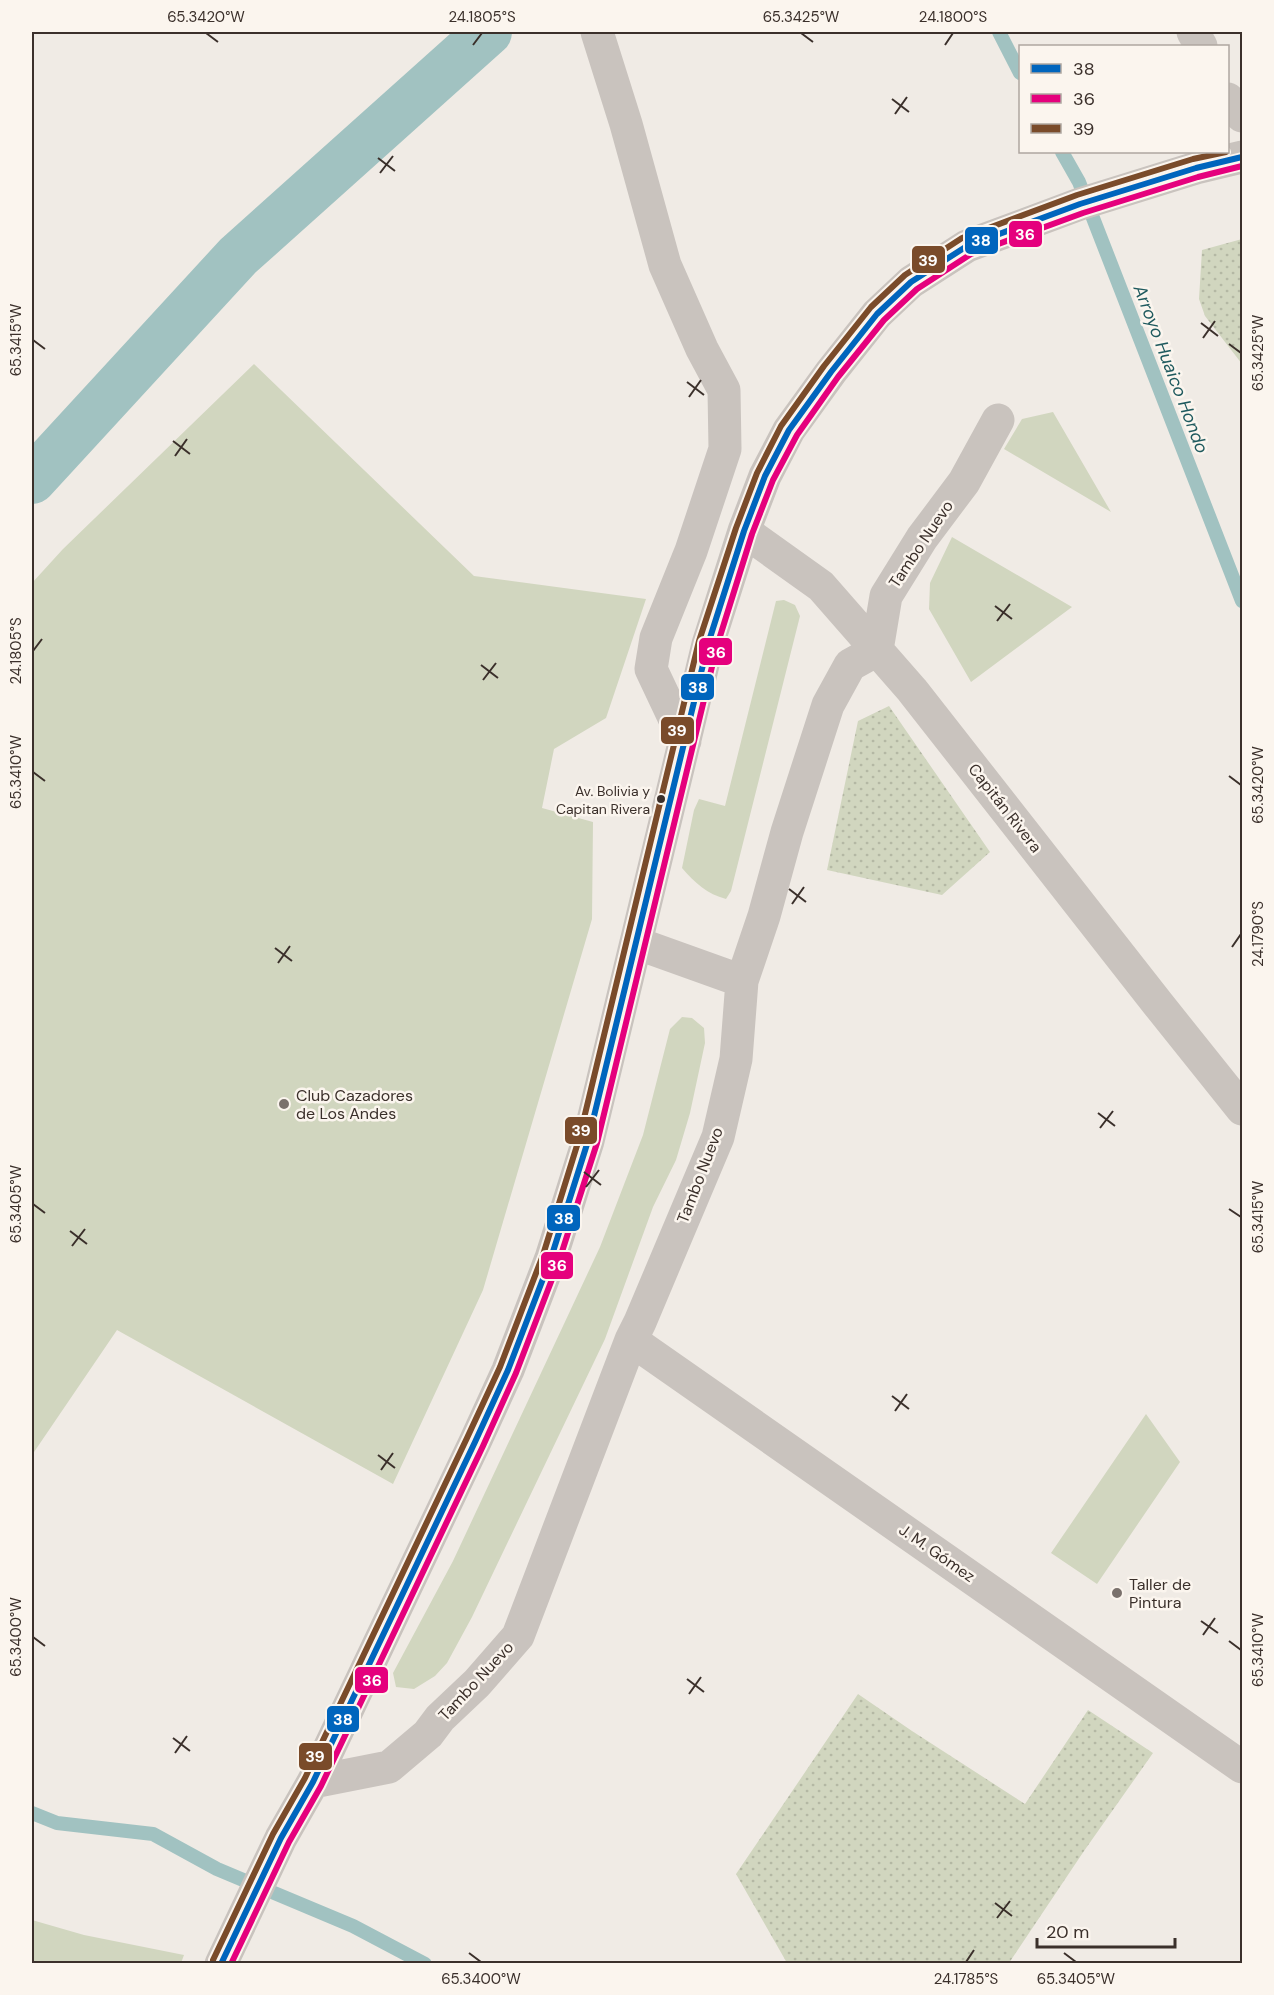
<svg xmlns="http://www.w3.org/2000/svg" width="1274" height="1995" viewBox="0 0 1274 1995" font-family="'DM Sans',sans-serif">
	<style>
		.green { fill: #d1d6bf }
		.garden { fill: url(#garden-dots) }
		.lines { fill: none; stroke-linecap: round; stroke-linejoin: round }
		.stream { stroke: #a1c2c1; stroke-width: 14 }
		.canal { stroke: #a1c2c1; stroke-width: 48 }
		.minor { stroke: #c9c3be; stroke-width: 33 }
		.bus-1-casing { stroke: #fbf5ee; stroke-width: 10 }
		.bus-2-casing { stroke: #fbf5ee; stroke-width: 10 }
		.bus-3-casing { stroke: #fbf5ee; stroke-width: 10 }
		.bus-1 { stroke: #0065bd; stroke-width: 6 }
		.bus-2 { stroke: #e5007d; stroke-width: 6 }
		.bus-3 { stroke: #7a4b2a; stroke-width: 6 }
		.ticks { fill: none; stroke: #3b302b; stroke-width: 2 }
		.bus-dot { fill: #3b302b; stroke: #fbf5ee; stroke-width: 2 }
		.poi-dot { fill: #7a716c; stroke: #fbf5ee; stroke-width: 2 }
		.labels { text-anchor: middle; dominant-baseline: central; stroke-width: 5; stroke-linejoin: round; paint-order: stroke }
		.bus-label { font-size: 14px; fill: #3b302b; stroke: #fbf5ee; text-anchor: end }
		.street-label { font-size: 16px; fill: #3b302b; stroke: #fbf5ee }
		.poi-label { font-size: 16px; fill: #3b302b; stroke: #fbf5ee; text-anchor: start }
		.water-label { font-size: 18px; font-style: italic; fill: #1f5a5e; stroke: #fbf5ee }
		.line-badge { stroke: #fbf5ee; stroke-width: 2 }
		.badge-label { font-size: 16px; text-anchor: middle; font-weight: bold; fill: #fff }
		.neatline { fill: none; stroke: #3b302b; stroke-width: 2 }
		.ticks-label { font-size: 15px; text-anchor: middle; fill: #3b302b }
	</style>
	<defs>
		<pattern id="garden-dots" width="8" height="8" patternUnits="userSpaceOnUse" patternTransform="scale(1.5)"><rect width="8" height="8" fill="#d1d6bf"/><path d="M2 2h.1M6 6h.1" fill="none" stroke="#b4b8a4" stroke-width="1.8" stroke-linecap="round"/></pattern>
	</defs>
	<rect width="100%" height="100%" fill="#f0ebe5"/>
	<!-- green -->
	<path class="green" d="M254,364L474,576L646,599L606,718L554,749L542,808L593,822L592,919L483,1290L393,1484L117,1330L32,1455V583L63,549Z
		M1053,412L1111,512L1004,449L1022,419Z
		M952,537L1072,607L971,682L929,609L930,583Z
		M784,600L795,605L800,616L731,891L726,899C707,894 695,883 682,868L694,810L699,799L725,806L776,601Z
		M682,1017L692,1018L704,1028L705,1043L690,1113L676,1160L653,1207L605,1339L472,1617L447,1663L435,1676L414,1689L396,1687L393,1673L453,1561L600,1247L643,1135L670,1029Z
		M1146,1414L1180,1462L1097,1584L1051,1553Z
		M32,1920L84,1935L184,1955L181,1963H32Z"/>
	<!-- garden -->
	<path class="garden" d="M1242,239V364L1205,316L1199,299L1202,250Z
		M889,706L990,852L942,895L827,870L858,721Z
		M858,1694L912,1731L1025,1804L1088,1710L1153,1753L1084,1851L1009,1963H787L736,1874Z"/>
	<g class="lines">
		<!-- stream -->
		<path class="stream" d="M999,32L1020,73
			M1062,152L1079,182L1242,601
			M32,1813L57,1823L153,1834L217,1869L353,1926L425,1964"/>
		<!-- canal -->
		<path class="canal" d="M32,480L238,256L488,32"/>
		<!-- minor -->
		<path class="minor" d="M597,32L626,124L665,265L702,349L724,390L725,449L691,551L656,638L651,669L685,741
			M1193,32L1201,46
			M1228,99L1231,106L1242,116
			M744,531L821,586L912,690L1158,1004L1242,1109
			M636,943L742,981
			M631,1340L1242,1767
			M313,1782L389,1767L428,1734L440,1718L477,1683L518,1636L631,1340L640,1322L718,1137L736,1059L742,981L764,916L787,832L828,705L850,665L877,650L886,596L922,538L964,482L998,420
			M221,1964L281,1838L313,1782L475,1442L508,1370L551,1258L588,1141L708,644L744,531L765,476L789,430L831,372L877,314L911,282L967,246L1080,204L1196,168L1242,157"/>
		<!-- bus-1 casing -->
		<g class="bus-1-casing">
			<path id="bus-1" d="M221,1964L281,1838L313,1782L475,1442L508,1370L551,1258L588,1141L708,644L744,531L765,476L789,430L831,372L877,314L911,282L967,246L1080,204L1196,168L1242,157"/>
		</g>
		<!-- bus-2 casing -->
		<g class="bus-2-casing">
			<path id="bus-2" d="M231,1964L289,1842L321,1786L483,1446L516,1373L559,1261L597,1143L717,646L752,534L773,480L797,435L838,377L884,320L917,289L971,254L1083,213L1198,177L1242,166"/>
		</g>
		<!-- bus-3 casing -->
		<g class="bus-3-casing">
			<path id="bus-3" d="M213,1960L273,1834L305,1778L467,1438L500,1367L543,1255L579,1139L699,641L736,528L757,473L781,426L824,366L871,307L905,275L962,238L1077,195L1193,159L1226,152"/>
		</g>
		<!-- bus-1 -->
		<use href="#bus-1" class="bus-1"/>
		<!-- bus-2 -->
		<use href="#bus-2" class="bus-2"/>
		<!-- bus-3 -->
		<use href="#bus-3" class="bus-3"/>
	</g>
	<!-- ticks -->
	<path class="ticks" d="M206,33L218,42M801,33L813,42M473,45L482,33M945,45L953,33M892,99L909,112M895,114L907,97M378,158L395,171M380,173L393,156M1201,323L1218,336M1203,338L1215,321M33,340L45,349M1229,344L1241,353M687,382L704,395M689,397L701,380M173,441L190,454M175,456L187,439M995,606L1012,619M997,621L1010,604M33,651L42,639M481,665L498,678M483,680L496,663M33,772L45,781M1229,776L1241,785M789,889L806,902M792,904L804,887M1232,947L1241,934M275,948L292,961M278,963L290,946M1098,1113L1115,1126M1100,1128L1113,1111M584,1172L601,1185M586,1187L599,1170M33,1204L45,1213M1229,1209L1241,1217M70,1231L87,1244M72,1246L85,1229M892,1396L909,1409M895,1411L907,1394M378,1455L395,1468M381,1470L393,1453M1201,1621L1218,1633M1203,1635L1215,1618M33,1637L45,1646M1229,1641L1241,1650M687,1679L704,1692M689,1694L701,1677M173,1738L190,1751M175,1753L187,1736M995,1903L1012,1916M997,1918L1010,1901M469,1953L481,1962M1064,1953L1076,1962M966,1962L974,1950"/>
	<!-- markers -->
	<circle class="bus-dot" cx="661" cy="799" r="5"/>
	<g class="poi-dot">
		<circle cx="284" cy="1104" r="6"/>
		<circle cx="1117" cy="1593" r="6"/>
	</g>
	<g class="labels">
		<!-- bus labels -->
		<g class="bus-label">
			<text x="650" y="791">Av. Bolivia y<tspan x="650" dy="18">Capitan Rivera</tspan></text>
		</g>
		<!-- street labels -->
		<g class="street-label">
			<text transform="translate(921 544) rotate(-56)">Tambo Nuevo</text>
			<text transform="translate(1005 808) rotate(52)">Capitán Rivera</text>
			<text transform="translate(700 1175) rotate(-69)">Tambo Nuevo</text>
			<text transform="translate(937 1553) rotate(35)">J. M. Gómez</text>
			<text transform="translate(476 1681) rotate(-47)">Tambo Nuevo</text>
		</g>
		<!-- poi labels -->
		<g class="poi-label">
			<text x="296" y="1095">Club Cazadores<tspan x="296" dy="18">de Los Andes</tspan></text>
			<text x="1129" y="1584">Taller de<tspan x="1129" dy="18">Pintura</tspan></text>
		</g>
		<!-- water labels -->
		<g class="water-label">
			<text transform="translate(1171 369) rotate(69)">Arroyo Huaico Hondo</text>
		</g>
	</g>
	<g class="line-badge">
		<rect x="1008" y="220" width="35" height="28" rx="6" fill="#e5007d"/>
		<rect x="964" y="226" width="35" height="29" rx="6" fill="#0065bd"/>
		<rect x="911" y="245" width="35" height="29" rx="6" fill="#7a4b2a"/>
		<rect x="698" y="637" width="35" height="29" rx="6" fill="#e5007d"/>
		<rect x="680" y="673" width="35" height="28" rx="6" fill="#0065bd"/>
		<rect x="660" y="716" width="35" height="29" rx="6" fill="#7a4b2a"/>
		<rect x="564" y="1116" width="34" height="29" rx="6" fill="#7a4b2a"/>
		<rect x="546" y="1204" width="35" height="28" rx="6" fill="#0065bd"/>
		<rect x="540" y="1251" width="34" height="29" rx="6" fill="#e5007d"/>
		<rect x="354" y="1666" width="35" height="28" rx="6" fill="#e5007d"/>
		<rect x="326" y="1705" width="34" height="28" rx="6" fill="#0065bd"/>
		<rect x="298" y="1742" width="35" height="29" rx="6" fill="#7a4b2a"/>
	</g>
	<g class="badge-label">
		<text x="1025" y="240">36</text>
		<text x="981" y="246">38</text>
		<text x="928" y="266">39</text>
		<text x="716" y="658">36</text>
		<text x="698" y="693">38</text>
		<text x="677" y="736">39</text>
		<text x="581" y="1136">39</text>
		<text x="564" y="1224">38</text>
		<text x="557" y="1271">36</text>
		<text x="372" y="1686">36</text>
		<text x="343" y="1725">38</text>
		<text x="315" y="1762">39</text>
	</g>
	<!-- border -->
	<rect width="1274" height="1995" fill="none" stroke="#fbf5ee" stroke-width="66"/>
	<!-- legend -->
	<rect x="1019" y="45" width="210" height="108" fill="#fbf5ee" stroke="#aea6a0" stroke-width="1.5"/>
	<rect x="1031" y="64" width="30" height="9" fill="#0065bd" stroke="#aea6a0" stroke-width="1.5"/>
	<text x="1073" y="75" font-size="18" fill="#3b302b">38</text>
	<rect x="1031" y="94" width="30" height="9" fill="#e5007d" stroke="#aea6a0" stroke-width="1.5"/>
	<text x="1073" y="105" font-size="18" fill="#3b302b">36</text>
	<rect x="1031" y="124" width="30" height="9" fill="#7a4b2a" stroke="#aea6a0" stroke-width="1.5"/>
	<text x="1073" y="135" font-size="18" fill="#3b302b">39</text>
	<!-- scale -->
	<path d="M1037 1938v9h138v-9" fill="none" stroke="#3b302b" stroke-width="3"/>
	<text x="1046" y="1938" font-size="18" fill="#3b302b" stroke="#fbf5ee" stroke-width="4.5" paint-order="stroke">20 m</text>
	<rect x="33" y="33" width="1208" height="1929" class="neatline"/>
	<g class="ticks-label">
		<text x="206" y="22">65.3420°W</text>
		<text x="482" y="22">24.1805°S</text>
		<text x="801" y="22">65.3425°W</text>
		<text x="953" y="22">24.1800°S</text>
		<text transform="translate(16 340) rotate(-90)" y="5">65.3415°W</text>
		<text transform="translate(1258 353) rotate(-90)" y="5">65.3425°W</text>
		<text transform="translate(16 651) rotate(-90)" y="5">24.1805°S</text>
		<text transform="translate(16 772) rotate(-90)" y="5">65.3410°W</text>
		<text transform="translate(1258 785) rotate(-90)" y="5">65.3420°W</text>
		<text transform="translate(1258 934) rotate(-90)" y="5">24.1790°S</text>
		<text transform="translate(16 1204) rotate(-90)" y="5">65.3405°W</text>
		<text transform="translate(1258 1217) rotate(-90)" y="5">65.3415°W</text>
		<text transform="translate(16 1637) rotate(-90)" y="5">65.3400°W</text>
		<text transform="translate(1258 1650) rotate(-90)" y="5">65.3410°W</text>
		<text x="481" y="1984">65.3400°W</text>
		<text x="966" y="1984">24.1785°S</text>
		<text x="1076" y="1984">65.3405°W</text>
	</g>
</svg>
